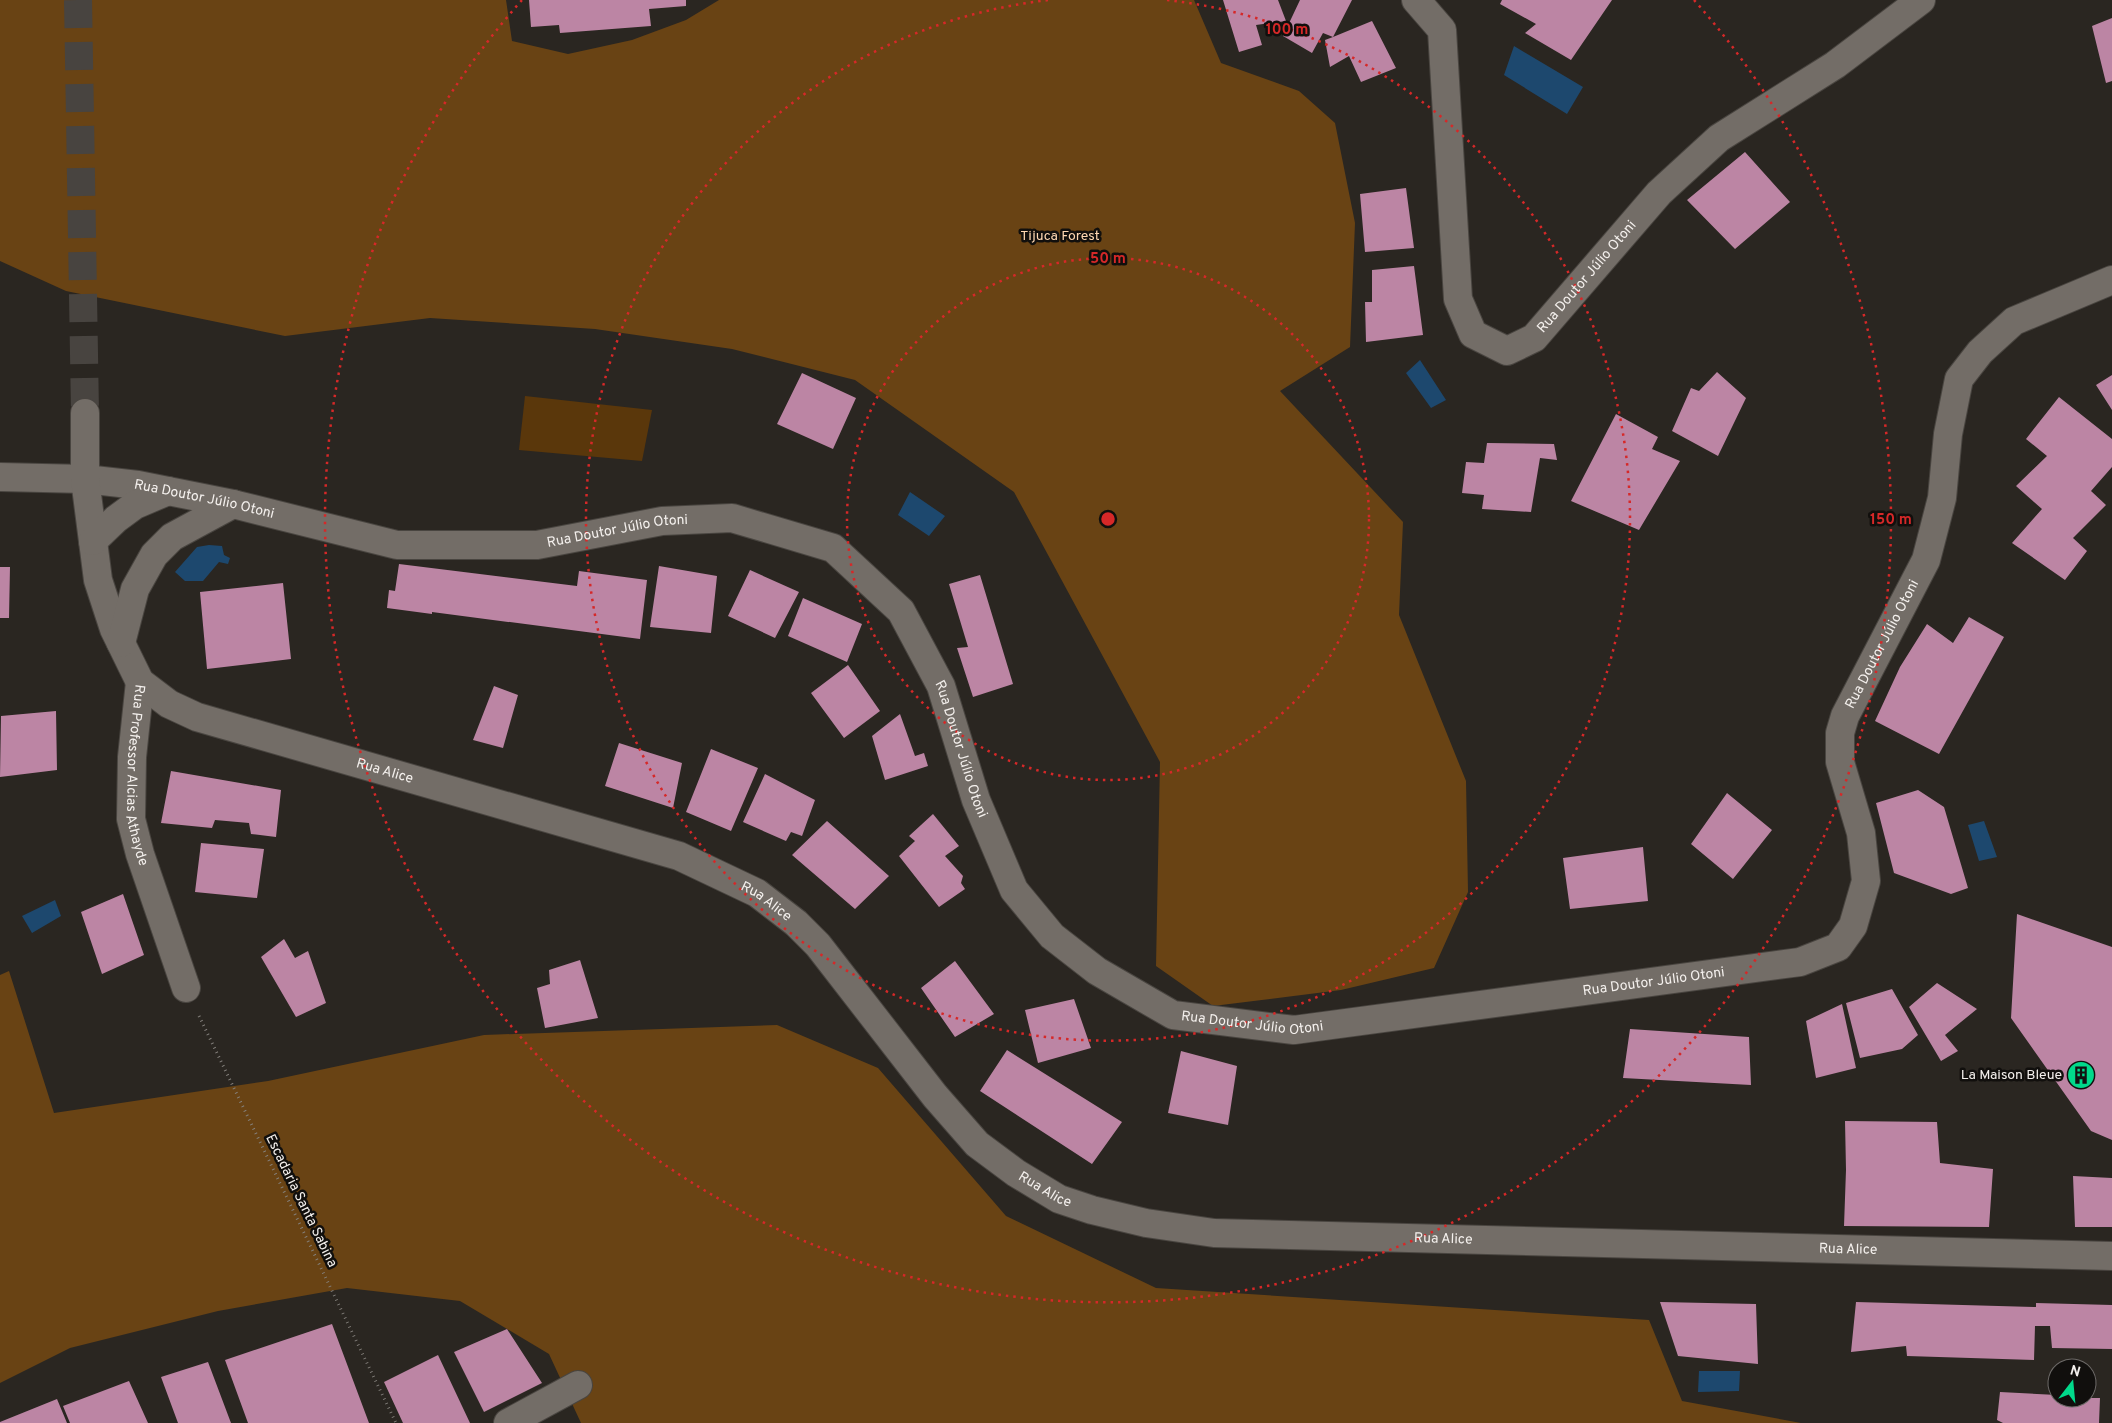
<svg xmlns="http://www.w3.org/2000/svg" width="2112" height="1423" viewBox="0 0 2112 1423" font-family="Overpass,sans-serif">
	<style>
		.green { fill: #5a370b }
		.forest { fill: #694314 }
		.water { fill: #1d486e }
		.building { fill: #bc85a4 }
		.lines { fill: none; stroke-linecap: round; stroke-linejoin: round }
		.secondary-tunnel { stroke: #484440; stroke-width: 28; stroke-dasharray: 28 14; stroke-linecap: butt }
		.street-casing { stroke: #494540; stroke-width: 30 }
		.secondary-casing { stroke: #494540; stroke-width: 30 }
		.path { stroke: #86827e; stroke-width: 3; stroke-dasharray: 1 4; stroke-linecap: butt }
		.street { stroke: #736d67; stroke-width: 28 }
		.secondary { stroke: #736d67; stroke-width: 28 }
		.ring { fill: none; stroke: #d62828; stroke-width: 2.5; stroke-dasharray: 2.5 5 }
		.labels { text-anchor: middle; dominant-baseline: central; stroke-width: 5; stroke-linejoin: round; paint-order: stroke }
		.park-label { font-size: 14px; fill: #ffd8b2; stroke: #110f0d }
		.street-label { font-size: 14px; fill: #f4f0ed; stroke: #110f0d }
		.poi-label { font-size: 14px; fill: #f4f0ed; stroke: #110f0d; text-anchor: end }
		.centre { fill: #d62828; stroke: #110f0d; stroke-width: 2.5 }
		.ring-label { font-size: 15px; text-anchor: middle; font-weight: bold; fill: #d62828; stroke: #110f0d; stroke-width: 5; stroke-linejoin: round; paint-order: stroke }
	</style>
	<rect width="100%" height="100%" fill="#2a2621"/>
	<!-- green -->
	<path class="green" d="M525,396L652,410L642,461L519,450Z"/>
	<!-- forest -->
	<path class="forest" d="M0,0H506L512,41L568,54L632,40L686,20L719,0H1194L1221,63L1299,91L1335,123L1355,223L1350,347L1280,391L1403,522L1399,615L1466,781L1468,892L1434,968L1341,990L1213,1006L1156,966L1160,762L1014,492L855,380L732,349L595,329L430,318L285,336L66,291L0,261Z
		M9,971L54,1113L268,1081L484,1035L777,1025L878,1068L1006,1216L1156,1288L1649,1320L1682,1401L1801,1423H581L549,1354L460,1301L347,1288L218,1311L70,1348L0,1383V975Z"/>
	<!-- water -->
	<path class="water" d="M1514,46L1583,87L1567,114L1504,75Z
		M1420,360L1446,400L1431,408L1406,373Z
		M910,492L945,516L929,536L898,515Z
		M209,545L222,546L224,555L230,558L228,564L219,562L203,581H185L175,572L197,547Z
		M1984,821L1997,857L1979,861L1968,825Z
		M55,900L61,916L32,933L22,916Z
		M1699,1371H1740L1739,1391L1698,1392Z"/>
	<!-- building -->
	<path class="building" d="M529,0H686V6L649,9L651,26L560,33L559,25L531,27Z
		M1223,0H1278L1286,21L1256,25L1262,45L1239,52Z
		M1300,0H1352L1333,37L1372,21L1396,68L1361,82L1349,56L1330,67L1325,40L1333,37L1323,33L1312,53L1283,36Z
		M1502,0H1612L1571,60L1525,33L1536,24L1500,4Z
		M2112,18V81L2106,83L2092,26Z
		M1745,152L1790,202L1735,249L1687,200Z
		M1406,188L1414,248L1365,252L1360,194Z
		M1414,266L1423,335L1366,342L1365,302H1372V270Z
		M1717,372L1746,398L1718,456L1672,431L1691,388L1699,391Z
		M802,373L856,398L833,449L777,424Z
		M2112,375V410L2096,385Z
		M2059,397L2112,439V467L2091,491L2106,505L2073,538L2087,551L2065,580L2012,543L2042,509L2016,486L2047,456L2026,439Z
		M1616,414L1658,437L1652,449L1680,461L1639,530L1571,501Z
		M1487,443L1554,444L1557,460L1540,458L1531,512L1482,509L1484,495L1462,493L1466,462L1484,463Z
		M399,564L577,586L579,571L647,580L640,639L432,612V614L387,608L389,590L395,591Z
		M659,566L717,576L711,633L650,627Z
		M0,567H10L9,618H0Z
		M750,570L799,592L775,638L728,616Z
		M980,575L1013,684L973,697L957,648L968,647L949,584Z
		M283,583L291,659L207,669L200,592Z
		M803,598L862,624L847,662L788,636Z
		M1969,617L2004,637L1939,754L1875,721L1900,667L1927,624L1953,643Z
		M848,665L880,711L844,738L811,693Z
		M494,686L518,695L503,748L473,740Z
		M56,711L57,770L0,777L1,716Z
		M900,714L915,756L924,753L928,766L885,780L872,736Z
		M619,743L682,763L673,808L605,786Z
		M711,749L758,768L731,831L686,812Z
		M171,771L281,790L276,837L251,834L249,823L215,820L212,828L161,823Z
		M765,774L815,800L802,836L791,832L786,841L743,822Z
		M1918,790L1944,807L1968,888L1951,894L1894,873L1876,803Z
		M1727,793L1772,830L1733,879L1691,844Z
		M933,814L959,846L945,856L963,876L961,883L965,889L939,907L899,856L915,841L909,836Z
		M827,821L889,876L855,909L792,855Z
		M201,843L264,849L257,898L195,892Z
		M1643,847L1648,901L1570,909L1563,858Z
		M123,894L144,955L102,974L81,912Z
		M2017,914L2112,947V1140L2091,1131L2011,1018Z
		M284,939L295,958L308,951L326,1003L296,1017L261,957Z
		M580,960L598,1018L545,1028L537,988L550,984L549,970Z
		M955,961L994,1014L955,1037L921,988Z
		M1937,983L1977,1009L1945,1035L1958,1051L1941,1061L1909,1007Z
		M1892,989L1918,1035L1902,1049L1860,1058L1846,1003Z
		M1074,999L1091,1048L1038,1063L1025,1010Z
		M1842,1004L1856,1068L1816,1078L1806,1021Z
		M1630,1029L1749,1037L1751,1085L1623,1078Z
		M1007,1050L1122,1122L1092,1164L980,1091Z
		M1181,1051L1237,1066L1228,1125L1168,1113Z
		M1845,1121L1937,1122L1940,1163L1993,1169L1989,1227L1844,1226L1846,1170Z
		M2073,1176L2112,1178V1227H2075Z
		M1660,1302L1756,1304L1758,1364L1678,1356Z
		M1856,1302L2036,1307V1303L2112,1305V1349L2052,1348L2050,1326H2035L2034,1360L1907,1356L1906,1346L1851,1352Z
		M332,1324L369,1423H248L225,1360Z
		M507,1329L542,1383L484,1412L454,1352Z
		M438,1355L470,1423H403L384,1382Z
		M208,1362L231,1423H178L161,1377Z
		M129,1381L148,1423H70L63,1406Z
		M2000,1392L2057,1395V1398H2100L2099,1423H2003L1997,1420Z
		M57,1399L67,1423H0V1422Z"/>
	<g class="lines">
		<!-- secondary-tunnel -->
		<path class="secondary-tunnel" d="M78,0L85,413"/>
		<!-- street casing -->
		<g class="street-casing">
			<g id="street">
				<path id="s1" d="M1416,0L1442,30L1458,299L1473,334L1507,351L1534,338L1659,193L1719,138L1835,65L1921,0"/>
				<path id="s2" d="M0,477L85,479L138,485L233,504L397,545H537L662,521L732,518L833,548L901,611L941,686L976,800L1014,890L1052,936L1097,971L1173,1015L1294,1030L1800,962L1838,947L1853,926L1866,881L1861,833L1840,762V733L1845,716L1926,560L1942,498L1948,434L1959,379L1980,352L2014,321L2112,280"/>
				<path id="s3" d="M140,682L132,757L131,819L140,854L186,988"/>
				<path d="M508,1423L578,1385"/>
			</g>
		</g>
		<!-- secondary casing -->
		<g class="secondary-casing">
			<g id="secondary">
				<path id="s4" d="M85,413V479L98,580L114,629L140,682L169,704L197,717L679,856L757,893L796,923L818,945L935,1096L977,1144L1016,1173L1059,1199L1092,1210L1146,1223L1214,1233L2112,1256"/>
				<path d="M93,541L116,519L135,505L168,491"/>
				<path d="M121,643L135,589L154,555L172,537L233,504"/>
			</g>
		</g>
		<!-- path -->
		<path class="path" d="M199,1016L396,1423"/>
		<!-- street -->
		<use href="#street" class="street"/>
		<!-- secondary -->
		<use href="#secondary" class="secondary"/>
	</g>
	<!-- distance rings -->
	<g class="ring">
		<circle cx="1108" cy="519" r="261"/>
		<path d="M1167 0A522 522 0 1 1 1049 0"/>
		<path d="M1694 0A783 783 0 1 1 522 0"/>
	</g>
	<!-- icons -->
	<defs>
		<g id="building-disc" transform="scale(1.4375)"><circle r="9.5" fill="#01d98b" stroke="#110f0d"/><path d="M-4-6H4V6H1V3H-1V6H-4ZM-2.5-4.3h1.7v1.8h-1.7ZM.8-4.3h1.7v1.8H.8ZM-2.5-1h1.7V.8h-1.7ZM.8-1h1.7V.8H.8Z" fill="#111"/></g>
	</defs>
	<g fill-rule="evenodd">
		<use href="#building-disc" x="2081" y="1075"/>
	</g>
	<g class="labels">
		<!-- park labels -->
		<g class="park-label">
			<text x="1060" y="236">Tijuca Forest</text>
		</g>
		<!-- street labels -->
		<g class="street-label">
			<text stroke="none"><textPath href="#s1" startOffset="496">Rua Doutor Júlio Otoni</textPath></text>
			<text stroke="none"><textPath href="#s2" startOffset="206">Rua Doutor Júlio Otoni</textPath></text>
			<text stroke="none"><textPath href="#s2" startOffset="626">Rua Doutor Júlio Otoni</textPath></text>
			<text stroke="none"><textPath href="#s2" startOffset="2442">Rua Doutor Júlio Otoni</textPath></text>
			<text stroke="none"><textPath href="#s2" startOffset="1091">Rua Doutor Júlio Otoni</textPath></text>
			<text stroke="none"><textPath href="#s4" startOffset="541">Rua Alice</textPath></text>
			<text stroke="none"><textPath href="#s3" startOffset="94">Rua Professor Alcias Athayde</textPath></text>
			<text stroke="none"><textPath href="#s4" startOffset="946">Rua Alice</textPath></text>
			<text stroke="none"><textPath href="#s2" startOffset="1931">Rua Doutor Júlio Otoni</textPath></text>
			<text stroke="none"><textPath href="#s2" startOffset="1526">Rua Doutor Júlio Otoni</textPath></text>
			<text stroke="none"><textPath href="#s4" startOffset="1351">Rua Alice</textPath></text>
			<text transform="translate(301 1201) rotate(64)">Escadaria Santa Sabina</text>
			<text stroke="none"><textPath href="#s4" startOffset="1756">Rua Alice</textPath></text>
			<text stroke="none"><textPath href="#s4" startOffset="2161">Rua Alice</textPath></text>
		</g>
		<!-- poi labels -->
		<g class="poi-label">
			<text x="2062" y="1075">La Maison Bleue</text>
		</g>
	</g>
	<circle cx="1108" cy="519" r="8" class="centre"/>
	<g class="ring-label">
		<text x="1287" y="34">100 m</text>
		<text x="1108" y="263">50 m</text>
		<text x="1891" y="524">150 m</text>
	</g>
	<!-- north arrow -->
	<g transform="translate(2072 1383) rotate(16)"><circle r="24" fill="#110f0d" stroke="#6c6967"/>
	<path d="M0-4L9 19L0 12L-9 19Z" fill="#01d98b"/>
	<text y="-8" font-size="14" font-weight="bold" text-anchor="middle" fill="#f4f0ed">N</text>
	</g>
</svg>
